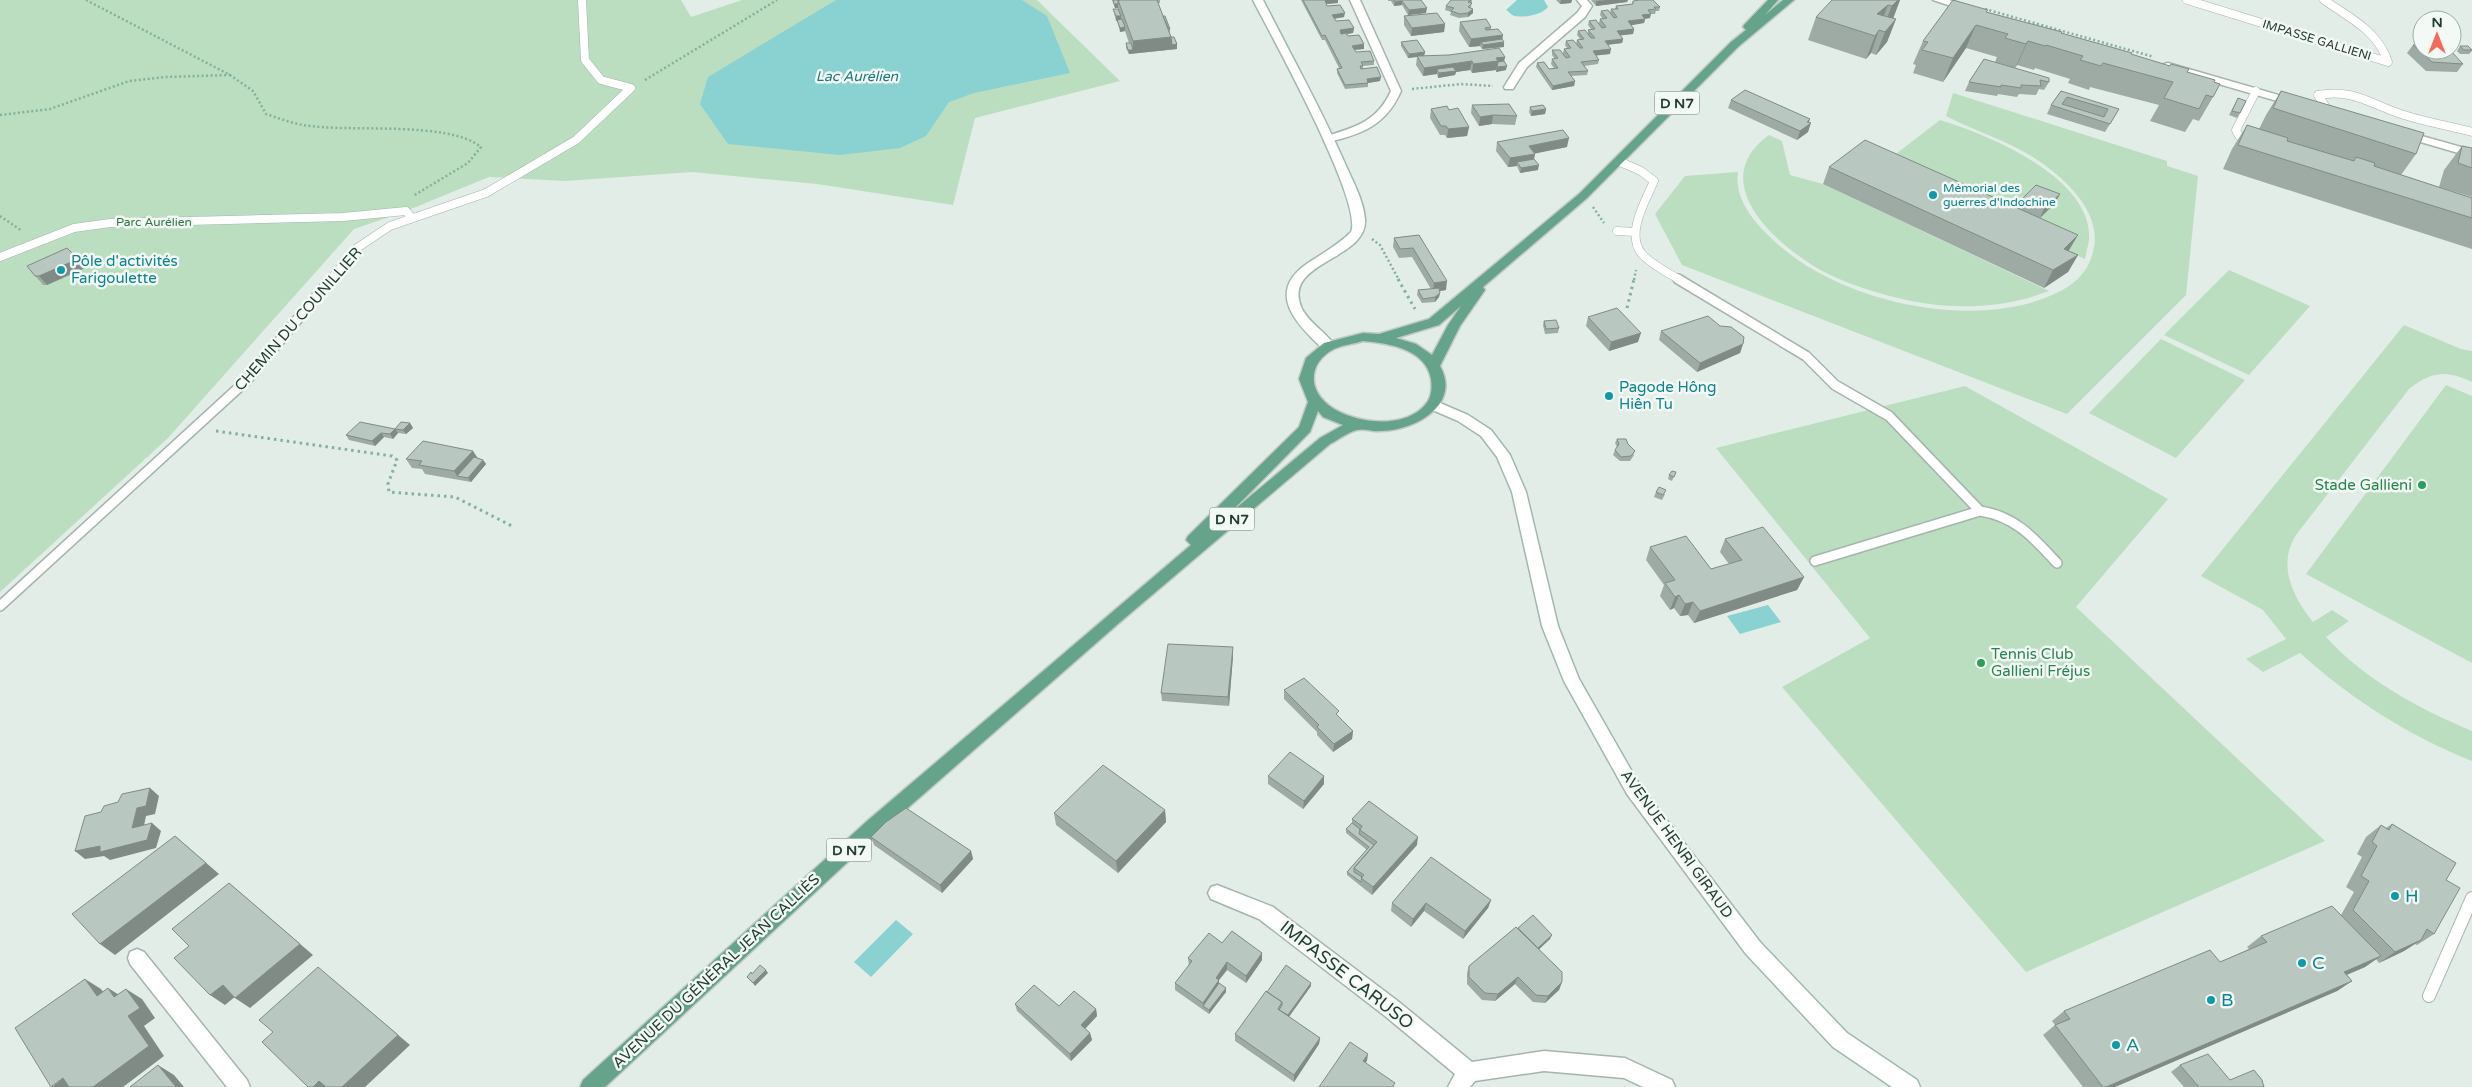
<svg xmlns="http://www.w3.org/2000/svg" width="2472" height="1087" viewBox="0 0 2472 1087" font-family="'Varela Round',sans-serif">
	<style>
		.green { fill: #bbdec0 }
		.water { fill: #8ad1d2 }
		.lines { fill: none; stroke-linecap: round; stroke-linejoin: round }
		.lane-far2-casing { stroke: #a5b5ad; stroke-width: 9 }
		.lane-far1-casing { stroke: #a5b5ad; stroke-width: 12 }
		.lane-casing { stroke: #a5b5ad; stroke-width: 14 }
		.street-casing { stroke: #a5b5ad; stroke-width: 3 }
		.secondary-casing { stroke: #a0b9ad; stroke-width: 3 }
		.primary-casing { stroke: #c1c9c6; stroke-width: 3 }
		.path-far1 { stroke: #82b19c; stroke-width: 2.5; stroke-dasharray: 2 2.5; stroke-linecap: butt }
		.path { stroke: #82b19c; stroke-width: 3; stroke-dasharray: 2.5 4; stroke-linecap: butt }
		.lane-far2 { stroke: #fff; stroke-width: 8 }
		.lane-far1 { stroke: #fff; stroke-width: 9 }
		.lane { stroke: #fff; stroke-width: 12 }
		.street { fill: #fff; fill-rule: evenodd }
		.secondary { fill: #fff; fill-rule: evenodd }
		.primary { fill: #66a38b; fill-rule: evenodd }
		.wall { fill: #9eaba4 }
		.shaded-wall { fill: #818b86 }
		.building { fill: #b8c7bf; stroke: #818b86; fill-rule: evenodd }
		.culture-dot { fill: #0f9aa8; stroke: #f3f9f5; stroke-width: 2 }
		.leisure-dot { fill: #2e9e5b; stroke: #f3f9f5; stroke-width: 2 }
		.labels { text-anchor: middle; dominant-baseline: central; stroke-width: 5; stroke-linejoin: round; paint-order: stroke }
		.far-street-label { font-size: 12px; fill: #223e33; stroke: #f3f9f5 }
		.far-culture-label { font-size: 12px; fill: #0d838f; stroke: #f3f9f5; text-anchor: start }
		.far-park-label { font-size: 12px; fill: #2b763e; stroke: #f3f9f5 }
		.far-water-label { font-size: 14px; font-style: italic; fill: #1b787b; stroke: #f3f9f5 }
		.shield { fill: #f3f9f5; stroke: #61766d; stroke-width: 1 }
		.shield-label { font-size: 14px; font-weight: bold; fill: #223e33 }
		.culture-label { font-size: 15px; fill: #0d838f; stroke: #f3f9f5; text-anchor: start }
		.street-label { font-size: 15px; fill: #223e33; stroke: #f3f9f5 }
		.leisure-label { font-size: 15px; fill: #27864d; stroke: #f3f9f5; text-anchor: end }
		.near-culture-label { font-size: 18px; fill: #0d838f; stroke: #f3f9f5; text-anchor: start }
		.near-street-label { font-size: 18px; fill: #223e33; stroke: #f3f9f5 }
	</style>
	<rect width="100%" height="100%" fill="#e2ede7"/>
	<!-- green -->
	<path class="green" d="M0,0H681L691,17L742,0H1037L1120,81L975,118L953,205L817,184L692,172L565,181L489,177L406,211L354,229L168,438L0,592Z
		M1953,93L2167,161V166L2198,176L2186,295L2067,414L1682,265L1655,214L1685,176L1738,172C1734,196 1751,218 1767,234C1829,299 1961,330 2045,298C2070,288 2089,276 2094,247C2100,216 2073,187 2050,169C2019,144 1981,134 1946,116Z
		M1940,120C1987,134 2094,178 2089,240C2088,246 2086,253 2085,259L1879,167Z
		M1769,135L1782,141L1790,175L1823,184L2049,291C2005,308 1957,310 1911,301C1883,295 1853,286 1828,274C1781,250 1702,183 1769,135Z
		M2229,270L2310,306L2249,375L2164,335Z
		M2404,325L2461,349L2472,351V382C2446,370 2432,371 2409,389L2296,535C2277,565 2293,597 2313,622L2332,610L2349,621L2326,637C2364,679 2419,709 2472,731V761C2409,736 2351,699 2300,653L2263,672L2246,659L2286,639L2263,610L2201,576Z
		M2161,339L2245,380L2176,458L2089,413Z
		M2446,385L2472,396V663L2306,574Z
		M1965,386L2168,499L2076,607L2325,841L2026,972L1782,687L1870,638L1716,448Z"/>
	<!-- water -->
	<path class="water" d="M836,0H1022L1047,16L1070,73L974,93L949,102L926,136L900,148L840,155L728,144L700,104L708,77Z
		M1517,0H1544L1548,7C1542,15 1524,18 1515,16C1510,15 1509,11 1506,10Z
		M1768,605L1781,622L1740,634L1727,616Z
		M896,920L913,934L871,977L854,962Z"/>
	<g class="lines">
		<!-- lane-far2 casing -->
		<g class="lane-far2-casing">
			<path id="lane-far2" d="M2187,0L2388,62C2378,31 2350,18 2324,0
				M2329,112L2318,95C2353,88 2372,105 2404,115C2426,122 2449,126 2472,132
				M2252,141L2239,136L2236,130L2256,91
				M1618,161L1641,171L1654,181C1646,200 1625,234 1642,254C1651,264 1668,273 1680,280
				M1617,231L1635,232
				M0,257L74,228L110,223L343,217L406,211L412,218
				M330,280L357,248L390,226L486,193L576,140L631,88L601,80L585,60L582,0"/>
		</g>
		<!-- lane-far1 casing -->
		<g class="lane-far1-casing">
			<path id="lane-far1" d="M1678,279L1806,356L1835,385L1889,416L1980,511
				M1815,561L1980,511C2015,516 2034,538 2057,563
				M0,606L247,380L331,279"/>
		</g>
		<!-- lane casing -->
		<g class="lane-casing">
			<path id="lane" d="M2429,996L2472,898"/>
		</g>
		<!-- street casing -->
		<g class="street-casing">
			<path id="street" d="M1350,0H1360L1401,91C1386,125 1363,134 1328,142L1324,141V137C1355,127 1377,122 1391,91Z
				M1577,0H1587L1592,6L1585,17L1527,67L1513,89H1505L1504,87L1519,63L1577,13L1582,6Z
				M1933,0H1949L1974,9L1969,12Z
				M2168,63L2299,101L2300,103L2295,106L2291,105L2164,68V64Z
				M2404,131L2472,150V157L2400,136L2398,134Z
				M1217,885L1273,907L1399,1002L1472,1062L1544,1051L1625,1058L1672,1080L1675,1087H1643L1624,1078L1544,1071L1475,1081L1470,1087H1448L1455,1074L1385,1016L1259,919L1211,899L1208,893L1211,887Z
				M137,949L144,952L247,1080L250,1087H227L130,964L128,958L130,952Z"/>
		</g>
		<!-- secondary casing -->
		<g class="secondary-casing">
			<path id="secondary" d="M1253,0H1263C1290,53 1319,105 1343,159C1351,178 1363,198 1365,219C1368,261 1280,261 1302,309C1310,324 1326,332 1335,346L1328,350L1323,349C1296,324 1265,292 1308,263C1323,253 1338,245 1351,232C1364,203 1271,35 1253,0Z
				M1433,400L1468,415L1491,430L1510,455L1526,492L1558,626L1579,679L1639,784L1760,942L1847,1033L1917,1080L1920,1087H1892L1833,1047L1746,954L1627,794L1564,681L1542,626L1512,492L1497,457L1481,436L1458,421L1428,408L1426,405Z"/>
		</g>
		<!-- primary casing -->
		<g class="primary-casing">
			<path id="primary" d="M1768,0H1778L1765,15L1783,0H1794L1739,46L1587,198L1483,287L1485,290L1460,326L1440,366C1462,405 1414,431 1380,431C1373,432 1364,428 1357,430C1348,432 1338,440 1330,444L1119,623L878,834L605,1087H580L583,1080L866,822L1191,545L1186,540L1188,536L1299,427L1308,402L1299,379L1306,358L1324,343L1363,333L1379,334L1429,319L1579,194L1731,42L1746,30L1743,27L1744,25ZM1461,306L1448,325L1432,355L1416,344L1396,338L1439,325ZM1363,341C1388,343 1426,349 1431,379C1432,386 1432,394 1428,401C1408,432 1348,424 1325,402C1307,385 1311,361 1334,349C1342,345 1354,344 1363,341ZM1318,411L1323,417L1343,425L1320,438L1229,514L1310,432Z"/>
		</g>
		<!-- path-far1 -->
		<path class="path-far1" d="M86,0L230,75L253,91L266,114C278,118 291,123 303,125C348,133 447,120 481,147L468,163L413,196
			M1985,9L2154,57
			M645,80L777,0
			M1412,89L1461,84L1493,86
			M0,115L50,109L129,81L166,77L230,75
			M1593,207L1604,223
			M0,216L22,231
			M1372,239L1380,245L1399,280
			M1634,280L1636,270"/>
		<!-- path -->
		<path class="path" d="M1398,279L1415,309
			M1627,308L1634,279
			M216,431L392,456L397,460L388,484L389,492L455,497L512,526"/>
		<!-- lane-far2 -->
		<use href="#lane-far2" class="lane-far2"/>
		<!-- lane-far1 -->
		<use href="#lane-far1" class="lane-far1"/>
		<!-- lane -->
		<use href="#lane" class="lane"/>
		<!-- street -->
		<use href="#street" class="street"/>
		<!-- secondary -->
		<use href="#secondary" class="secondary"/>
		<!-- primary -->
		<use href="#primary" class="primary"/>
	</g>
	<!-- wall -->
	<path class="wall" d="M1112,0H1160V3H1158L1163,16L1170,29V34L1177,49L1129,54L1126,48V43H1129L1125,31L1120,32L1118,24L1117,21H1116L1113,9H1118V8H1115Z
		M1301,0H1338V3L1327,4V6L1344,17L1334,19L1336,21L1354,28L1353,33L1347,34L1348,36L1364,49L1354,50L1356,52L1374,61V65L1363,66V69L1380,81L1368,83V87L1345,89L1337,73V69L1339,68L1325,40H1322Z
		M1388,0H1421L1426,13L1408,15L1402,5L1394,6L1391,1H1388Z
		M1451,0H1472L1471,8L1473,13L1468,17L1459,18L1450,15L1451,12L1445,10L1446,6Z
		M1556,0H1572L1571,3L1560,4Z
		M1591,0H1628L1627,2L1596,6Z
		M1635,0H1639L1660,7L1659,11H1656L1655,14H1650V18L1645,19L1644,23L1631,25L1634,29L1633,34L1620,35L1623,39L1622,43L1608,45L1610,54L1596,55L1599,60L1598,64L1584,66L1588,71L1587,75L1571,76L1575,81L1574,86L1552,90L1536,67L1537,63L1549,69L1554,68L1551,64L1552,59H1555L1552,55V50L1563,53L1564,49L1567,48L1565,45L1566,41L1576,44L1577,40L1580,39L1577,35L1578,31L1588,34V30L1591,29L1588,25L1589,21L1599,23L1600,19H1603L1600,15L1601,11L1610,13L1611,9H1615L1616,6L1632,4L1633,1H1635Z
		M1900,0L1893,18L1896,19L1887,42L1876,55L1871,53L1866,59L1808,40L1816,17Z
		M1987,12L2061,33L2187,72L2214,82L2213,97L2199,121L2193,119L2185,132L2150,121L2159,105L2090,87L2089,90L2068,83L2070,79L2035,68L2034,70L2017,65L2015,68L1995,62L1997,57L1966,48L1943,82L1913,73L1916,65L1913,64L1923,41Z
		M1404,16L1445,24L1444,32L1411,36L1404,25Z
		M1460,22L1491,27V29L1502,39L1504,47L1482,49L1480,46L1469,47L1459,31Z
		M1401,42L1425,52L1424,56L1505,57L1504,61L1506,70L1496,72V70L1472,73L1470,70L1456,72L1455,75L1438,78L1437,74L1423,76L1416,65L1417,57L1408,58L1401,46Z
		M2413,45L2463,64L2457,72L2426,71L2407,53Z
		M2460,46L2472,49V51L2469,54H2460L2457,51Z
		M1984,59L2049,82L2044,90L2039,89L2036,95L2019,94L2017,97L1998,94L1997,96L1965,91L1969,82Z
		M2061,91L2119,109L2105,132L2047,114L2051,105Z
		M2281,91L2416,154L2401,175L2472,198V249L2223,169L2232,149L2247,125L2259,129L2266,115Z
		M2238,98L2240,113L2237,118L2229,115Z
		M1731,100L1809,123L1808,132L1797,140L1728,108Z
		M1472,105L1517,116L1515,125L1492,124L1479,126L1471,113Z
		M1530,107L1546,109L1545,114L1531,116L1529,112Z
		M1431,109L1449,110L1469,127L1467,136L1447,138L1445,135H1440L1430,118Z
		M1497,142L1567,147L1534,153L1535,154L1534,159L1538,170L1520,173L1517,166L1508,167L1496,151Z
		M2462,146L2472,148V197L2439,187L2444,170Z
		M1829,167L2017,208L2021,200L2060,194L2055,203L2040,218L2069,251L2078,255L2068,272L2044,288L1823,184Z
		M1419,235L1446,290L1440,291L1439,297L1435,302L1422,303L1417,295L1418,290L1431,289L1412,257L1399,258L1393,247L1394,238Z
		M78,259L85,268L47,285H43L27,266Z
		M1588,317L1638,342L1609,351L1586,326Z
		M1544,321L1559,328L1558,333L1545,334L1543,325Z
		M1720,326L1743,344L1740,353L1697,372L1659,340L1661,331Z
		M410,423L413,428L406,434L398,433L393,439L384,437L375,446L349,440L346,435L395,429Z
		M1617,439L1628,444L1634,455L1630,461H1620L1613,455L1615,450L1617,447L1615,443Z
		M473,451L478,458L483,460L486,464L471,482L425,474L422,469L412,468L406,459Z
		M1676,472L1672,481L1668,479L1669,475Z
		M1656,492L1665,494L1662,500L1654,497Z
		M1725,539L1804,577L1797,590L1694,623L1688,615L1680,616L1674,608L1670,610L1660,596L1664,585L1646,560L1650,547L1711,569L1729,564L1720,552Z
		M1233,656L1229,706L1162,701L1161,693Z
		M1284,690L1353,731L1352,739L1333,752L1317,735V732L1284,699Z
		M1268,776L1324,784L1303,809L1268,784Z
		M1165,810L1166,822L1118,873L1056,825L1054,813Z
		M1352,819L1417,845L1372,895L1347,875V872L1367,850L1346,833V829L1352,823Z
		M2392,824L2446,880L2434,934L2417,945L2415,944L2404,951L2379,963L2376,959L2365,967L2347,975L2352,981L2337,991L2115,1087H2083L2043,1035L2055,1025L2052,1021L2064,1011L2220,962L2249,949L2247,947L2261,936L2341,915L2354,892L2346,887L2362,857L2357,854L2366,837L2381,825L2386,828Z
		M871,837L971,851L973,859L942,893L874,845Z
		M1491,900L1488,908L1463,939L1424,911L1411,927L1391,911L1392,903Z
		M1518,928L1550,939L1539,949L1562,982L1559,990L1545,1003L1533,1002L1515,984L1495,1001L1482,1000L1467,984V973L1469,966Z
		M1222,943L1262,953V960L1246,983L1227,970L1219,980V983L1226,988V992L1209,1014L1175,990V983L1189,966L1188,958Z
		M1311,986L1289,1017L1320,1038L1319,1044L1294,1082L1235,1041V1034L1267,992Z
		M1015,1004L1096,1009L1097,1016L1085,1029L1090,1033L1092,1040L1071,1061L1017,1011Z
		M2180,1065L2230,1080L2264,1087H2184L2171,1072Z"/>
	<!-- shaded-wall -->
	<path class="shaded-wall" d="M1118,0V8H1115L1114,4Z
		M1325,0H1338V3L1325,4Z
		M1561,0H1572L1571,3L1560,4Z
		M1607,0H1628L1627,2L1596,6V1Z
		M1894,0H1900L1893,19L1883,29Z
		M1402,1V5L1394,6L1395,2Z
		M1888,5L1879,28L1877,14Z
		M1427,8L1426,13L1408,15L1409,10Z
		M1473,9V13L1468,17V13Z
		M1345,13L1344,17L1332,19V15Z
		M1651,14L1650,18L1641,19L1642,15Z
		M1116,16H1121V20L1116,21Z
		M1645,19L1644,23L1627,26L1628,21Z
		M1896,19L1887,42L1876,55L1885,32Z
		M1445,24L1444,32L1411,36L1412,28Z
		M1976,25L1966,48L1943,82L1953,58Z
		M1125,27V31L1120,32V28Z
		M1354,28L1353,33L1340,35V30Z
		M1634,29L1633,34L1616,36L1617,31Z
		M1879,30L1871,53L1866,59L1875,36Z
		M1503,35L1502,43L1504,42V47L1482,49L1483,45L1481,42L1480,46L1469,47L1471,39Z
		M1171,37L1177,44V49L1129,54L1128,50H1133V41Z
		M1623,39L1622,43L1604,45L1605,41Z
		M2028,41L2017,65L2015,68L2026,44Z
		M1364,44V49L1352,50V46Z
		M1611,49L1610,54L1592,56L1593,51Z
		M1425,52L1424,56L1408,58L1409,54Z
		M1505,57L1503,66H1497L1496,70L1472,73L1473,64L1496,58Z
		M1472,61L1470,70L1456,72L1455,75L1438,78L1439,73L1437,70V74L1423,76L1424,68Z
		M1507,66L1506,70L1496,72L1497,67Z
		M1381,77L1380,81L1368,83L1367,79Z
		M1575,81L1574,86L1552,90L1553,86Z
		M1546,109L1545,114L1531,116L1532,111Z
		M1493,115L1492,124L1479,126L1480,117Z
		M1810,119L1808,125L1811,123L1808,132L1797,140L1800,131L1807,122Z
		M1469,127L1467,136L1447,138L1448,129Z
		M1569,138L1567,147L1528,155L1529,146Z
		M1535,154L1533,163L1517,162V166L1508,167L1510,158Z
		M1539,165L1538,170L1520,173L1521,168Z
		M2060,194L2055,203L2040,218L2044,209Z
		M2078,235L2068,252L2064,249Z
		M2078,255L2068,272L2044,288L2053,270Z
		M78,259L85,268L47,285L39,276Z
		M1447,281L1446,290L1433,292L1434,283Z
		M1440,293L1439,297L1435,302V297Z
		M1641,333L1638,342L1609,351L1611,342Z
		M1743,344L1740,353L1697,372L1700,363Z
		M410,423L413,428L406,434L403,430Z
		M395,429L398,433L393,439L390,434Z
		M381,433L384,437L375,446L372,441Z
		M473,451L478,460L457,476L454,471Z
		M483,460L486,464L471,482L468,478Z
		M1804,577L1797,590L1694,623L1700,611Z
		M1679,595L1674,608L1670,610L1675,597Z
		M1693,602L1688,615L1680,616L1685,604Z
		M1233,647V656L1229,706L1228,697Z
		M1353,731L1352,739L1333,752L1334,744Z
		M1324,776V784L1303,809L1304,801Z
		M150,788L159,796L155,814L146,816L142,835L132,828L137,808Z
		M1165,810L1166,822L1118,873L1116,861Z
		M152,823L161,831L156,848L110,860L104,856L85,859L75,851L100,846Z
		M175,836L219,874L115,955L100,944Z
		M1418,837L1417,845L1372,895L1373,887Z
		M971,851L973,859L942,893L940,885Z
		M229,883L313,955L250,1008L235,998Z
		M1491,900L1488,908L1463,939L1465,931Z
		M1426,903L1424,911L1411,927L1413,919Z
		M1552,935L1550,939L1534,954L1535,950Z
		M2421,940L2404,951L2379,963L2395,952Z
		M1262,953V960L1246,983V976Z
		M2381,956L2365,967L2329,982L2344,972Z
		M1227,962V970L1219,980V987L1203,1006V1003L1216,978Z
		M766,970L768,973L755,986L753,983Z
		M1518,977L1515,984L1495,1001L1498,994Z
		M331,978L410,1045L365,1087H342Z
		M85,979L101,989L113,1006L97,996Z
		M2352,981L2337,991L2115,1087H2106Z
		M1562,982L1559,990L1545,1003L1548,996Z
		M1311,983V986L1285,1022L1286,1018Z
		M223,985L237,995L225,1005L210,995Z
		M108,988L124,998L114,997Z
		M1226,988V992L1209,1014V1010Z
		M126,989L142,999L155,1018L144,1026L164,1056L123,1087H93L128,1016Z
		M1096,1009L1097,1016L1082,1032L1081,1025Z
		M1090,1033L1092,1040L1071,1061L1070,1054Z
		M1320,1038L1319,1044L1294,1082V1075Z
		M1368,1054L1367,1061L1362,1067L1363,1061Z
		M158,1065L174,1075L184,1087H176Z
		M63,1078L79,1087H52Z
		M319,1081L328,1087H313Z"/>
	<!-- building -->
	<path class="building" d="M1113,0H1120H1118V4H1114Z
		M1118,0H1157L1171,37L1133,41Z
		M1303,0H1326H1325L1327,6L1340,5L1345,13L1332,15L1336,21L1349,20L1354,28L1340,30L1341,34L1346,33L1348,36L1359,35L1364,44L1352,46L1356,52L1370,51L1374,61L1361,62L1363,66H1360L1361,69L1377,67L1381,77L1367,79L1368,83L1345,85L1337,69L1342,68L1338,60L1325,35L1322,36Z
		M1394,0H1421L1427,8L1409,10L1402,1L1395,2Z
		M1451,0H1471L1468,2L1472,3L1468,7L1473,9L1468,13L1460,14L1451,11L1454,8L1446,6Z
		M1639,0H1653L1660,7H1654L1656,9L1648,10L1651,14L1642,15L1645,19L1628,21L1634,29L1617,31L1623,39L1605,41L1611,49L1593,51L1599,60L1581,62L1588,71L1568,72L1575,81L1553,86L1537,63L1544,62L1549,69L1558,68L1552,59L1558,58L1552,50H1560L1566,58L1570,57L1564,49L1571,48L1566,41L1573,40L1580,48H1583L1577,40L1584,39L1578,31L1585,30L1591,38H1595L1588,30L1595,29L1589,21L1596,20L1602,28L1606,27L1600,19L1607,18L1601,11L1608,10L1614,18L1617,17L1611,9H1618L1616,6L1633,4V1Z
		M1832,0H1898L1892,6L1888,5L1877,14L1896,19L1885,32L1879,30L1875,36L1816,17Z
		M1953,0L1988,10L1986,12L2062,32L2061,33L2132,53L2131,54L2170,66L2171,64L2189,69L2187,72L2215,80L2214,82L2220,84L2213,97L2206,95L2199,109L2164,98L2173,82L2103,63L2101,66L2080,60L2083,56L2046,45L2045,46L2028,41L2026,44L2005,38L2008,34L1976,25L1953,58L1922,50L1928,42L1923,41Z
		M1113,9H1118L1121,16H1116Z
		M1437,13L1445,24L1412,28L1404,16Z
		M1163,16H1165L1170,29H1169Z
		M1122,19L1125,27L1120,28L1117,20Z
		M1486,19L1491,27L1485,28L1486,30L1498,29L1503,35L1471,39L1460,22Z
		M1171,37H1174L1177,44L1172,45Z
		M1502,39L1504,42L1483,45L1481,42Z
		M1417,40L1425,52L1409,54L1401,42Z
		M1126,43H1131L1133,50H1128Z
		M2413,45H2422V50H2450L2463,64L2432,62Z
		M2460,46H2468L2472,50H2464Z
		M1499,48L1505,57L1496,58L1498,61L1473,64L1472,61L1424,68L1417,56L1449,55Z
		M1984,59L2049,78V82L2040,80L2041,86L2021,85V88L2001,85V87L1969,82Z
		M1504,61L1507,66L1497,67L1498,62Z
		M1453,67L1456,71L1439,73L1437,70L1438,69Z
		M1745,90L1810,119L1807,122L1811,123L1800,131L1731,100Z
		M2061,91L2119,109L2110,124L2051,105ZM2067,97L2108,109L2104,117L2062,104Z
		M2281,91L2424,133L2416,154L2273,108Z
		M2238,98L2246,101L2240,113L2232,111Z
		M1509,104L1517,116L1493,115L1480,117L1472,105Z
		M1543,105L1546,109L1532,111L1530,107Z
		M1447,106L1449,110L1458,108L1469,127L1448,129L1446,126H1441L1431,109Z
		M2247,125L2288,138L2287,141L2354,161L2356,157L2375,163L2374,166L2472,198V218L2238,145Z
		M1563,130L1569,138L1529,146L1535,154L1510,158L1497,142Z
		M1865,140L2078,235L2064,249L2078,255L2053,270L1829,167Z
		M2462,146L2472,148V168L2458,163Z
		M1534,159L1539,165L1521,168L1517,162Z
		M2036,185L2060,194L2044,209L2021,200Z
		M1419,235L1447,281L1434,283L1413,248L1400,249L1394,238Z
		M67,248L78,259L39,276H35L27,266Z
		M1439,288L1440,293L1435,297L1423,299L1418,290Z
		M1617,308L1641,333L1611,342L1588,317Z
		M1708,316L1720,326L1731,327L1744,337L1743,344L1700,363L1661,331Z
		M1556,320L1559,328L1546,329L1544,321Z
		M360,422L395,429L390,434L381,433L372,441L346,435Z
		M401,422L410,423L403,430L395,429Z
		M1617,439H1626L1628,444L1635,451L1631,456L1621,457L1615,450L1619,444Z
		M423,441L473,451L454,471L419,465L422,461L406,459Z
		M474,457L483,460L468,478L457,476Z
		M1672,471L1676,472L1674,477L1669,475Z
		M1659,487L1666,490L1663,495L1656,492Z
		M1763,527L1804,577L1700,611L1693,602L1685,604L1679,595L1675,597L1665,583L1675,580L1650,547L1686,536L1711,569L1742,560L1725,539Z
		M1168,644L1233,647L1228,697L1161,693Z
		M1304,678L1339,711L1336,714L1353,731L1334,744L1317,727L1319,725L1284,690Z
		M1290,752L1324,776L1304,801L1268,776Z
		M1103,765L1165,810L1116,861L1054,813Z
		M150,788L146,806L137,808L132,828L152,823L147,840L100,852V846L75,851L85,816L101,812L104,806L118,802L122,794Z
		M1369,801L1418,837L1373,887L1361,878L1364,875L1354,868L1377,842L1360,830L1362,826L1352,819Z
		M906,808L971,851L940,885L871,837L886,822Z
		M1352,823L1360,829L1359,834L1374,845L1354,868V872L1362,877L1361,882L1347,872L1369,847L1346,829Z
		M2392,824L2456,863L2446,880L2460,888L2434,934L2427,929L2421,940L2395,952L2353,910L2369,881L2361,876L2377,846L2372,842L2381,825L2389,830Z
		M175,836L206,863L100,944L72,914Z
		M1431,857L1491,900L1465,931L1426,903L1413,919L1392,903Z
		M229,883L300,944L235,998L223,985L210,995L174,958L189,946L172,929Z
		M2332,906L2381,956L2344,972L2352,981L2106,1087H2103L2055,1025L2070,1019L2064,1011L2210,950L2220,962L2267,942L2261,936Z
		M1533,915L1552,935L1538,948L1518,928Z
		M1516,927L1562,972V982L1548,996L1536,995L1518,977L1498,994L1485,993L1469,977V966Z
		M1232,931L1262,953L1246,976L1227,962L1216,978L1219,980L1203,1003L1175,983L1192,961L1188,958L1209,933L1222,943Z
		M760,965L766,970L753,983L747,977L751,972L752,974Z
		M1286,965L1311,983L1288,1015L1279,1010L1282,1005V1002L1267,992Z
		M318,967L398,1035L342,1087H326L319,1081L313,1087H308L262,1042L273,1032L259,1020Z
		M85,979L97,996L108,988L114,997L126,989L140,1008L128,1016L149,1046L93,1087H69L63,1078L51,1087L15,1028Z
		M1219,983L1226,988L1209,1010L1203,1006Z
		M1034,985L1059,1006L1074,991L1096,1009L1081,1025L1090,1033L1070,1054L1015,1004Z
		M1266,991L1282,1002L1278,1009L1320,1038L1294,1075L1235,1034Z
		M1350,1042L1368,1054L1363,1061L1395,1083L1393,1086L1394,1087H1319Z
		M2208,1054L2230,1080L2254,1070L2262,1080L2264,1087H2199L2180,1065Z
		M158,1065L176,1087H130Z"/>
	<!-- markers -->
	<g class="culture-dot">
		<circle cx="1933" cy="195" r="5"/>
		<circle cx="61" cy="270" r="5"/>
		<circle cx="1609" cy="396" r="5"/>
		<circle cx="2395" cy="896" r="5"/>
		<circle cx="2302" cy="963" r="5"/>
		<circle cx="2211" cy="1000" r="5"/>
		<circle cx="2116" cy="1045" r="5"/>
	</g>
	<g class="leisure-dot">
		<circle cx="2422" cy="485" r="5"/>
		<circle cx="1981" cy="663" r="5"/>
	</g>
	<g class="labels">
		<!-- far-street labels -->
		<g class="far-street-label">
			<text transform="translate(2317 40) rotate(17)">IMPASSE GALLIENI</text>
		</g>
		<!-- far-culture labels -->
		<g class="far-culture-label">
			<text x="1943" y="188">Mémorial des<tspan x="1943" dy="14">guerres d'Indochine</tspan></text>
		</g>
		<!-- far-park labels -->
		<g class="far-park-label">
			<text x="154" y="222">Parc Aurélien</text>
		</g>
		<!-- far-water labels -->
		<g class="far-water-label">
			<text x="857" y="76">Lac Aurélien</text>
		</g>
		<!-- shield labels -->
		<g class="shield">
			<rect x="1654.5" y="91.5" width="45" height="23" rx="4"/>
			<rect x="1209.5" y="507.5" width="45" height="23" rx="4"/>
			<rect x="826.5" y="838.5" width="45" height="23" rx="4"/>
		</g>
		<g class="shield-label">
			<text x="1677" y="103">D N7</text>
			<text x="1232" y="519">D N7</text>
			<text x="849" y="850">D N7</text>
		</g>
		<!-- culture labels -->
		<g class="culture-label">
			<text x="71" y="261">Pôle d'activités<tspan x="71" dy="17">Farigoulette</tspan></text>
			<text x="1619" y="387">Pagode Hông<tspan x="1619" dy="17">Hiên Tu</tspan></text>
		</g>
		<!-- street labels -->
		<g class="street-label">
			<text transform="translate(298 319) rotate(-49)">CHEMIN DU COUNILLIER</text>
			<text transform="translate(1677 844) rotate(54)">AVENUE HENRI GIRAUD</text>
			<text transform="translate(716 971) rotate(-43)">AVENUE DU GÉNÉRAL JEAN CALLIÈS</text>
		</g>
		<!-- leisure labels -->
		<g class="leisure-label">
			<text x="2412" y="485">Stade Gallieni</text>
			<text x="1991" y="654" text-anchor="start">Tennis Club<tspan x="1991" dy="17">Gallieni Fréjus</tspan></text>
		</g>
		<!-- near-culture labels -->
		<g class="near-culture-label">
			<text x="2405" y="896">H</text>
			<text x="2312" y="963">C</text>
			<text x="2221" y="1000">B</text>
			<text x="2126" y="1045">A</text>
		</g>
		<!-- near-street labels -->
		<g class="near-street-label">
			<text transform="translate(1347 975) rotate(38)">IMPASSE CARUSO</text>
		</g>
	</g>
	<!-- north arrow -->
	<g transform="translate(2437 35)"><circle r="24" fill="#f3f9f5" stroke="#9faea7"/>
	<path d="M0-4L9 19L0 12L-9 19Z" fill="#f46b59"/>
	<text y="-8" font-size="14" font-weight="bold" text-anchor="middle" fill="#223e33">N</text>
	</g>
</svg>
